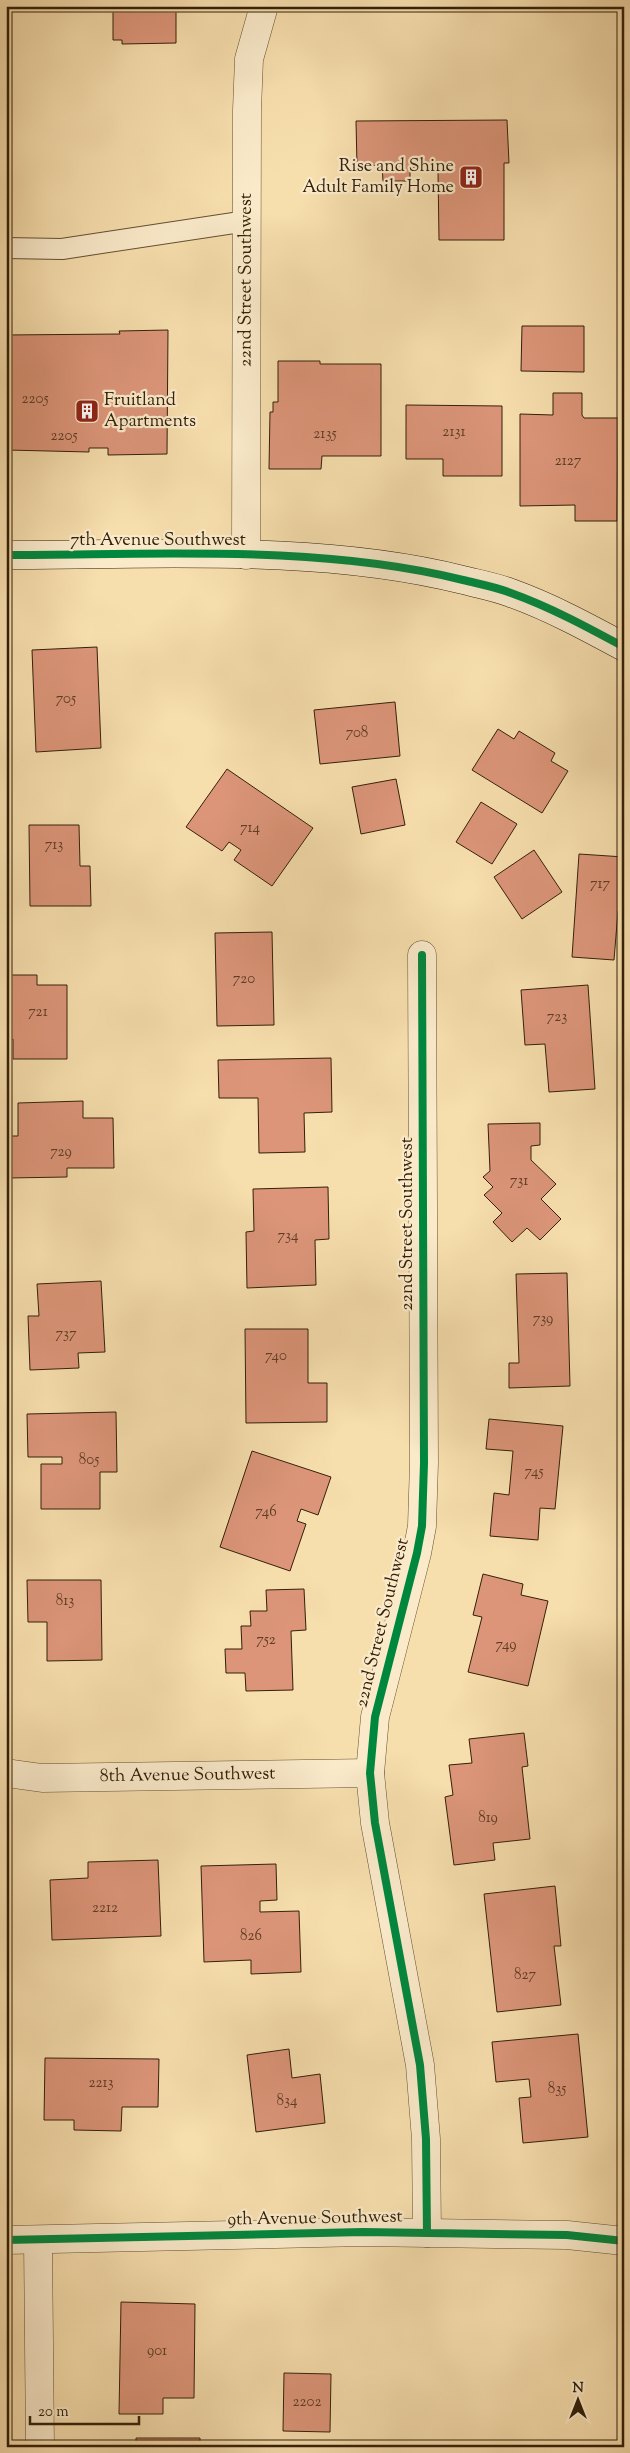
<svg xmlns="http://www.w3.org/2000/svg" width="630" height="2453" viewBox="0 0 630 2453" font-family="'Sorts Mill Goudy',serif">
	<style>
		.building { fill: #dc9579; stroke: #332009 }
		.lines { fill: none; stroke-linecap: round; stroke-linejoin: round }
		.lane-casing { stroke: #645032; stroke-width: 22 }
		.street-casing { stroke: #645032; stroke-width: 29 }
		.secondary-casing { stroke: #332009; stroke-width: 29 }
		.lane { stroke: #faeaca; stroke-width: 20 }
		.street { stroke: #faeaca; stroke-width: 28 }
		.secondary { stroke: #faeaca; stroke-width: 28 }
		.cycleway-casing { stroke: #faeaca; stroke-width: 11 }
		.cycleway { stroke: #00873e; stroke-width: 8 }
		.labels { text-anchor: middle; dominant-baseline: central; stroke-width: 4.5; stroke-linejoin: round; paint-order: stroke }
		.number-label { font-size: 15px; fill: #5d3d25 }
		.poi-label { font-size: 18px; fill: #332009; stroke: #faeaca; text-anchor: end }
		.street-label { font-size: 18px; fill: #332009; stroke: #faeaca }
	</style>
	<rect width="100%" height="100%" fill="#f7dead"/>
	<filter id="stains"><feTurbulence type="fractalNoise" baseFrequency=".004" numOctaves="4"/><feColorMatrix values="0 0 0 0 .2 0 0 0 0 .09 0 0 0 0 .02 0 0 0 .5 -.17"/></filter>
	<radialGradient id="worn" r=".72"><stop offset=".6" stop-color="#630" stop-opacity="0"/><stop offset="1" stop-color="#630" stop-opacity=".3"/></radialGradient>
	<!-- building -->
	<path class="building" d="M113,6H176V43L122,44V40H113Z
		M507,120L509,163H504V240H439L438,171L422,172V167L410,168V181H383L382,165L357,166L356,121Z
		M522,326H584V372L521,371Z
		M168,330L167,454L108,455V448H89V452L7,450L6,454V335L120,334L119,331Z
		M278,361H320V364H381V456H322L321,469H269L270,412H273V402H278Z
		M553,393H582V415L584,418H618L617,521H575V505L520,506V414L553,415Z
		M406,405L502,406V476H443V459H406Z
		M97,647L101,748L36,752L32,650Z
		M395,702L400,756L320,764L314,710Z
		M498,729L514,739L519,731L555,753L551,761L568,771L542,813L472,770Z
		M227,769L313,828L272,886L234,860L241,850L229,842L222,851L186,827Z
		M396,779L405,825L361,834L352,787Z
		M481,802L517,824L492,864L456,842Z
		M29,825H79L80,866H90L91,906H30Z
		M534,850L562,892L522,919L494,877Z
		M579,854L624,857V912L618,911L614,960L572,957Z
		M272,932L274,1025L217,1026L215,933Z
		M10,975H37V985H67V1059H13V1039H9Z
		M588,985L595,1089L549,1092L545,1044L525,1045L521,990Z
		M331,1058L332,1112L304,1113L305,1152L259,1153L258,1098H219L218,1060Z
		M83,1101V1118H113L114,1168H67V1177L8,1178V1136H18V1103Z
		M540,1123V1145L531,1146V1160L556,1184L541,1199L561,1219L540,1240L527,1228L512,1242L493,1222L502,1213L484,1195L493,1187L483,1177L490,1171L488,1124Z
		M328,1187L329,1239L315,1240L316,1285L247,1288L246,1232L254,1231L253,1189Z
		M567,1273L570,1386L509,1388V1363H519L516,1274Z
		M101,1281L105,1352L78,1353L79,1368L30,1370L28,1316H39L37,1284Z
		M245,1329H308V1383H327V1422L246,1423Z
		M116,1412L117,1472H100V1509H41V1464H62V1457H28L27,1414Z
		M489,1419L563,1426L555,1509L540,1508L538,1540L490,1536L494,1493L509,1495L513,1451L486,1449Z
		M252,1451L331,1477L318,1515L301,1509L297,1521L306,1524L290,1571L220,1547Z
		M483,1574L523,1584L521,1595L548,1601L528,1686L468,1672L482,1617L473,1615Z
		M27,1580H101L102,1660L47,1661V1622H28Z
		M304,1589L306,1630L291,1631L293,1690L246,1691L245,1673H226L225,1649H242L241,1626H251L250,1611H267L266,1590Z
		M524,1733L528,1766L522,1767L530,1839L493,1843L495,1860L454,1865L445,1797L453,1795L449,1765L472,1763L469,1739Z
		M158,1860L161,1936L52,1940L50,1880L88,1878V1862Z
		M276,1864L277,1900L260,1901V1912L299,1911L301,1972L251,1974V1960L204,1962L201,1866Z
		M555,1886L561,1946H554L561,2005L497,2012L484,1894Z
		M578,2034L588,2137L523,2143L519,2098L531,2097L529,2079L496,2082L492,2042Z
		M289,2049L292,2078L320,2074L325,2123L256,2132L247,2055Z
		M45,2058L159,2059L158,2107H122L121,2131L74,2130V2120H44Z
		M121,2302L195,2304L194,2398H163V2414H119Z
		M284,2373L331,2374L330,2432L283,2431Z
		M136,2438H200V2447H136Z"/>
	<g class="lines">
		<!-- lane casing -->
		<g class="lane-casing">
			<path id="lane" d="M6,248L62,249L247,221"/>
		</g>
		<!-- street casing -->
		<g class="street-casing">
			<g id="street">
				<path id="s1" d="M246,555L247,110L249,59L264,6"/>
				<path d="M422,955L424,1463L422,1526L417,1553L375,1717L370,1773L375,1823L420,2065L426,2139L427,2233"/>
				<path id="s2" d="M6,1773L42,1778L370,1773"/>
				<path d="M6,2240L363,2232L567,2235L624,2241"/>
				<path d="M38,2240L40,2447"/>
			</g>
		</g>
		<!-- secondary casing -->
		<g class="secondary-casing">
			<path id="secondary" d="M6,555C154,555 320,544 463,580C479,584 496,587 511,593C550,607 587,627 624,647"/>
		</g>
		<!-- lane -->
		<use href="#lane" class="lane"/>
		<!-- street -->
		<use href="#street" class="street"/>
		<!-- secondary -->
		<use href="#secondary" class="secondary"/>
		<!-- cycleway casing -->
		<g class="cycleway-casing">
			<path id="cycleway" d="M6,555C154,555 320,544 463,580C479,584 496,587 511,593C550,607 587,627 624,647
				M422,955L424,1463L422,1526L417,1553L375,1717L370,1773L375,1823L420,2065L426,2139L427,2233
				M6,2240L363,2232L567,2235L624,2241"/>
		</g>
		<!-- cycleway -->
		<use href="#cycleway" class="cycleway"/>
	</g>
	<!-- icons -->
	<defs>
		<g id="building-square" transform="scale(1.25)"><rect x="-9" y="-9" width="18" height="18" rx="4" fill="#8f2418" stroke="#faeaca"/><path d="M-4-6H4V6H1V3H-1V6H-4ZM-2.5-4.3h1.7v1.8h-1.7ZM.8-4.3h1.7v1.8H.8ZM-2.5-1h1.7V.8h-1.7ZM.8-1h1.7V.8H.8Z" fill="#fff"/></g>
	</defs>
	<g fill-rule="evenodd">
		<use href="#building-square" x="471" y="177"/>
		<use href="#building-square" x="87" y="411"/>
	</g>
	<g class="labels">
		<!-- number labels -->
		<g class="number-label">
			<text x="35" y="399">2205</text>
			<text x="454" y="432">2131</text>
			<text x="325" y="434">2135</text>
			<text x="64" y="436">2205</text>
			<text x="568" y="461">2127</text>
			<text x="66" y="699">705</text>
			<text x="357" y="733">708</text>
			<text x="250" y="828">714</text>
			<text x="54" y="845">713</text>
			<text x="600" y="884">717</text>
			<text x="244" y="979">720</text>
			<text x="38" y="1012">721</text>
			<text x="557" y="1017">723</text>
			<text x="61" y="1152">729</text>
			<text x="519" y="1181">731</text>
			<text x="288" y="1236">734</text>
			<text x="543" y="1319">739</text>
			<text x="66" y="1334">737</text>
			<text x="276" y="1356">740</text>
			<text x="89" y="1460">805</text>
			<text x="534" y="1472">745</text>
			<text x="266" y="1512">746</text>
			<text x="65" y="1601">813</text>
			<text x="266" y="1640">752</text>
			<text x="506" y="1645">749</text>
			<text x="488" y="1818">819</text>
			<text x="105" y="1908">2212</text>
			<text x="251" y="1936">826</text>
			<text x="525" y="1975">827</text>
			<text x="101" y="2083">2213</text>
			<text x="557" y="2089">835</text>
			<text x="287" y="2101">834</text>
			<text x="157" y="2351">901</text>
			<text x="307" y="2402">2202</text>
		</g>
		<!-- poi labels -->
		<g class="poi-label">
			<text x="454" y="167">Rise and Shine<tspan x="454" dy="21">Adult Family Home</tspan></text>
			<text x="104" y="401" text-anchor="start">Fruitland<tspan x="104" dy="21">Apartments</tspan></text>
		</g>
		<!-- street labels -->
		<g class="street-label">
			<text stroke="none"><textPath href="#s1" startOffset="275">22nd Street Southwest</textPath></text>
			<text x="158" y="541">7th Avenue Southwest</text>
			<text transform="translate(408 1224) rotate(-90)">22nd Street Southwest</text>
			<text transform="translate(383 1623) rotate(-76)">22nd Street Southwest</text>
			<text stroke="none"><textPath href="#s2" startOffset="182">8th Avenue Southwest</textPath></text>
			<text transform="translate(315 2219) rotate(-1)">9th Avenue Southwest</text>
		</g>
	</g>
	<!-- margin -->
	<rect width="630" height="2453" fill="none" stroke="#f7dead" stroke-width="25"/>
	<rect x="8" y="8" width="615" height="2438" fill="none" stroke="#332009" stroke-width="2.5"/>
	<rect x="12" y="12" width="605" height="2428" fill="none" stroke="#332009"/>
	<!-- north arrow -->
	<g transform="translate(578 2400)" stroke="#faeaca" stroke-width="4" paint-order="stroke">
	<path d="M0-4L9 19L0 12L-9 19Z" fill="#332009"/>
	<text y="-8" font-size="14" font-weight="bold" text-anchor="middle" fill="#332009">N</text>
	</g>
	<!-- scale -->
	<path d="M30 2416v8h109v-8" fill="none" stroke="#332009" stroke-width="2.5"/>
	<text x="38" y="2416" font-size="15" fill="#332009" stroke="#faeaca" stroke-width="4" paint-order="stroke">20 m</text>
	<rect width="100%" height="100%" filter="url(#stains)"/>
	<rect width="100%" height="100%" fill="url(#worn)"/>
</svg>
